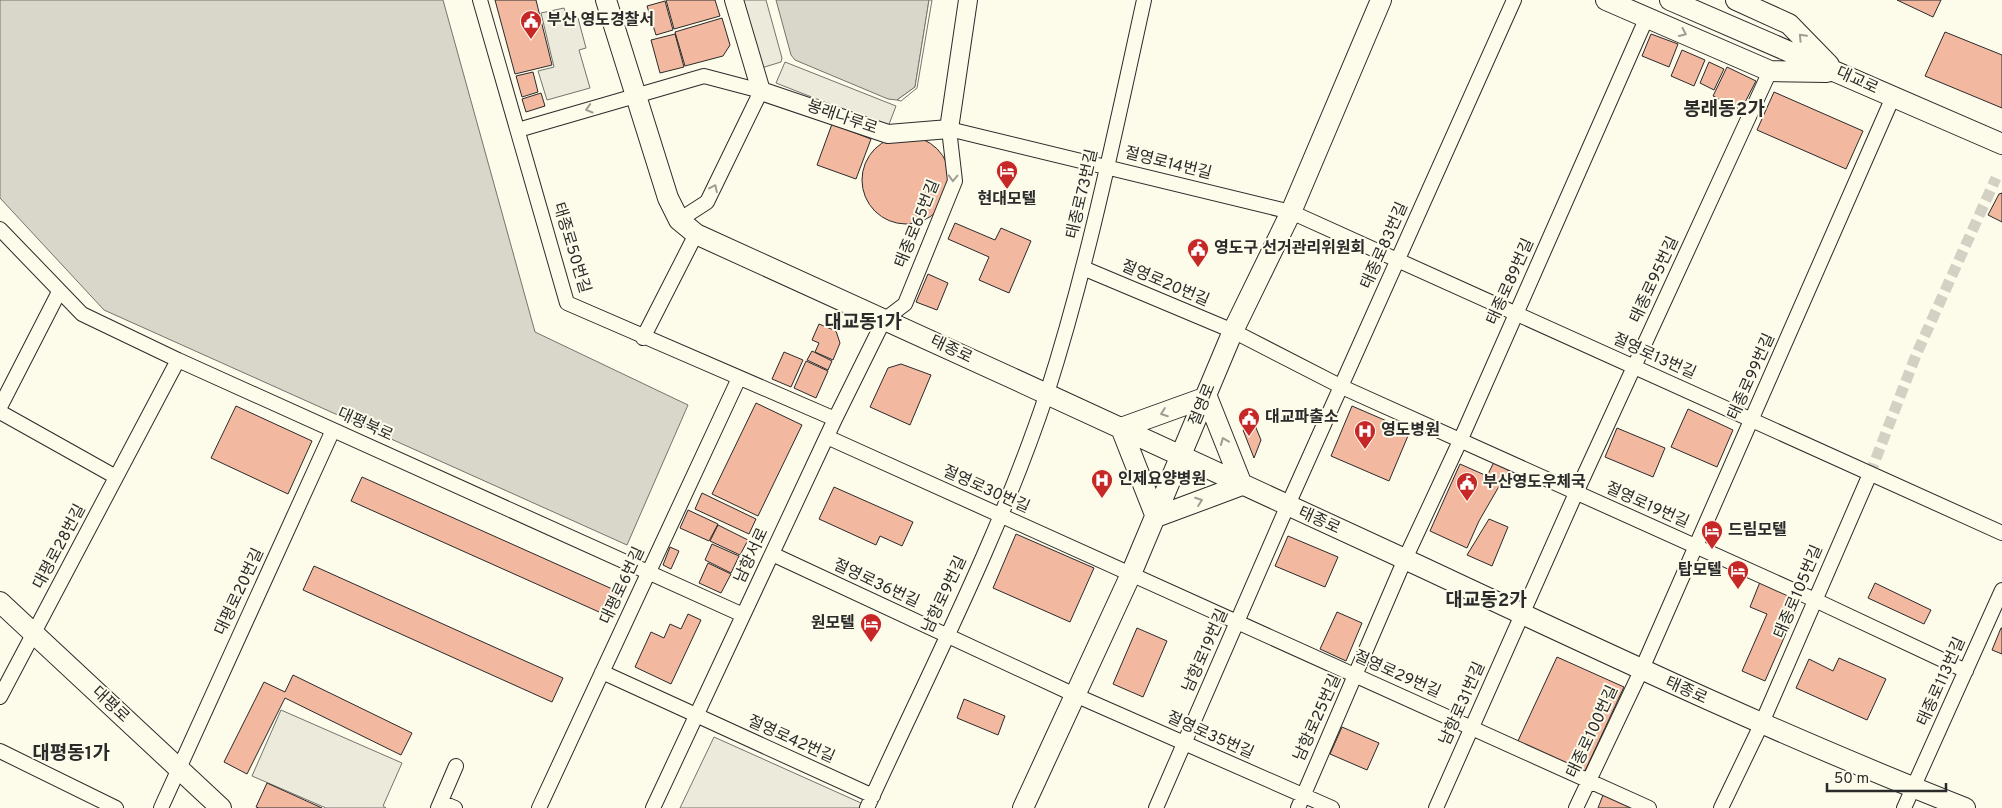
<svg xmlns="http://www.w3.org/2000/svg" width="2002" height="808" viewBox="0 0 2002 808" font-family="Overpass,'Noto Sans KR',sans-serif">
	<style>
		.parking { fill: #eceadb; stroke: #74746e }
		.water { fill: #d8d7c9; stroke: #74746e }
		.pier { fill: #fdfbea; stroke: #74746e }
		.building { fill: #f2b8a0; stroke: #2b2b2b }
		.lines { fill: none; stroke-linecap: round; stroke-linejoin: round }
		.pedestrian-tunnel { stroke: #d3d1c4; stroke-width: 11; stroke-dasharray: 11 5.5; stroke-linecap: butt }
		.minor-casing { stroke: #2b2b2b; stroke-width: 16 }
		.tertiary-casing { stroke: #2b2b2b; stroke-width: 20 }
		.secondary-casing { stroke: #2b2b2b; stroke-width: 22 }
		.minor { stroke: #fdfbea; stroke-width: 14 }
		.tertiary { stroke: #fdfbea; stroke-width: 18 }
		.secondary { stroke: #fdfbea; stroke-width: 20 }
		.oneway { stroke: #9e9d94 }
		.labels { text-anchor: middle; dominant-baseline: central; stroke-width: 4; stroke-linejoin: round; paint-order: stroke }
		.poi-label { font-size: 16px; font-weight: bold; fill: #2b2b2b; stroke: #fdfbea; text-anchor: start }
		.street-label { font-size: 16px; fill: #2b2b2b; stroke: #fdfbea }
		.quarter-label { font-size: 19px; font-weight: bold; fill: #2b2b2b; stroke: #fdfbea }
	</style>
	<rect width="100%" height="100%" fill="#fdfbea"/>
	<!-- parking -->
	<path class="parking" d="M739,0H766L782,58L781,62L758,69Z
		M564,8L568,20L578,18L586,48L579,50L590,88L547,100L538,71L554,67L541,13Z
		M785,62L896,106L888,127L776,83Z
		M281,710L402,763L383,806L386,808H326L252,776Z
		M714,737L861,803L859,808H680Z"/>
	<!-- water -->
	<path class="water" d="M0,0H443L535,332L688,405L627,545L104,310L0,198Z
		M776,0H929L915,87L897,100L888,99L795,60L791,55Z"/>
	<!-- pier -->
	<path class="pier" d="M929,0H932L917,88L901,101L897,100L915,87Z"/>
	<!-- building -->
	<path class="building" d="M495,0H536L552,65L515,74Z
		M666,0H715L720,16L674,29Z
		M1897,0H1941L1933,17Z
		M665,1L673,30L656,35L647,6Z
		M722,18L730,45L723,56L685,66L675,32Z
		M1945,32L2002,55V108L1925,76Z
		M675,34L684,67L660,73L651,40Z
		M1651,34L1678,44L1669,67L1642,56Z
		M1682,50L1705,60L1694,86L1671,76Z
		M1709,62L1724,69L1714,90L1700,83Z
		M1727,67L1756,81L1741,110L1713,96Z
		M533,72L538,92L522,97L516,76Z
		M1774,92L1863,131L1846,169L1757,130Z
		M541,93L545,106L526,112L522,99Z
		M832,124L871,139L856,179L817,165Z
		M862 180a44 44 0 1 1 88 0a44 44 0 1 1-88 0Z
		M2002,193V222L1988,215L1999,194Z
		M955,223L995,240L1001,228L1031,241L1009,293L979,280L989,257L948,239Z
		M928,274L948,283L937,310L916,302Z
		M819,324L836,331L840,343L833,360L815,352L819,343L812,340Z
		M812,351L832,361L828,370L807,360Z
		M784,352L803,360L791,387L772,379Z
		M806,361L828,371L816,398L794,388Z
		M901,364L931,375L910,425L870,407L888,368Z
		M756,403L802,425L758,516L712,494Z
		M236,406L312,441L288,494L211,458Z
		M1352,406L1410,431L1389,481L1331,456Z
		M1688,409L1733,430L1717,467L1671,447Z
		M1254,423L1261,440L1254,458L1243,430Z
		M1617,428L1665,448L1653,477L1605,457Z
		M1494,462L1509,469L1479,521L1467,548L1430,531L1460,464L1487,476Z
		M362,477L619,592L608,616L351,501Z
		M834,487L913,522L902,546L880,536L876,545L819,519Z
		M702,493L756,519L749,534L695,509Z
		M688,510L718,524L709,541L680,528Z
		M1489,519L1508,527L1492,566L1467,555Z
		M718,525L748,540L740,555L710,541Z
		M1016,534L1094,568L1070,622L993,588Z
		M1288,536L1338,557L1325,587L1275,566Z
		M712,544L739,556L731,573L705,560Z
		M670,547L679,551L671,569L663,565Z
		M708,563L731,574L721,593L699,583Z
		M314,566L563,678L552,702L303,590Z
		M1760,582L1797,598L1798,606L1765,681L1742,671L1767,614L1750,607Z
		M1875,583L1931,610L1924,624L1868,598Z
		M1337,612L1362,623L1346,661L1320,649Z
		M688,614L701,620L671,684L635,667L651,632L664,638L670,624L681,629Z
		M1137,628L1167,641L1143,697L1113,684Z
		M2001,628H2002V654L1992,650Z
		M1557,657L1624,687L1584,773L1517,743Z
		M1839,658L1886,679L1867,720L1796,688L1809,659L1833,671Z
		M293,675L412,733L401,755L285,698L247,774L224,762L264,682L285,692Z
		M964,699L1005,716L998,735L957,718Z
		M1342,727L1379,743L1367,770L1330,754Z
		M267,783L322,808H259L256,807Z
		M1603,795L1636,808H1598Z"/>
	<g class="lines">
		<!-- pedestrian-tunnel -->
		<path class="pedestrian-tunnel" d="M1870,474L1916,355L1996,178"/>
		<!-- minor casing -->
		<g class="minor-casing">
			<path id="minor" d="M480,0L567,303L835,419
				M518,130L704,76L761,91L707,202L679,220
				M0,229L82,314L178,360L743,615
				M1083,268L1233,331L1342,387L1815,600L1966,671
				M643,338L696,234
				M0,407L59,292
				M0,412L116,477
				M827,437L1649,808
				M772,554L1075,695L1332,808
				M602,672L873,796
				M0,697L178,360
				M0,751L116,808
				M441,802L455,808
				M161,808L333,430
				M438,808L456,766
				M539,808L739,378
				M653,808L835,419L884,320L905,304L955,181L949,129L1291,212L2002,533
				M867,808C929,672 1000,535 1047,393C1088,265 1115,132 1144,0
				M1156,808L1287,507L1514,0
				M1298,808L1405,559L1460,441L1647,17
				M1436,808L1576,493L1770,71
				M1576,808L1641,671L1893,97
				M1721,808L1761,725L1870,474
				M1904,808L2002,590"/>
		</g>
		<!-- tertiary casing -->
		<g class="tertiary-casing">
			<path id="tertiary" d="M734,0L761,91L888,134L949,129L968,0"/>
		</g>
		<!-- secondary casing -->
		<g class="secondary-casing">
			<path id="secondary" d="M606,0L668,198L679,220L696,234C934,342 1172,451 1409,561C1593,647 1776,734 1965,808
				M1606,0L1770,71L1827,72
				M1670,0L2002,144
				M1736,0L1789,24L1829,65
				M1207,397L1242,485
				M1121,428L1156,517
				M1121,428L1207,397
				M1156,517L1242,485
				M0,602L221,808
				M1023,808L1131,574L1233,331L1291,212L1381,0"/>
		</g>
		<!-- minor -->
		<use href="#minor" class="minor"/>
		<!-- tertiary -->
		<use href="#tertiary" class="tertiary"/>
		<!-- secondary -->
		<use href="#secondary" class="secondary"/>
	</g>
	<!-- one-way arrows -->
	<defs><path id="oneway-chevron" d="M-2-3.5L2.5 0L-2 3.5" fill="none" stroke-width="1.6" stroke-linecap="round" stroke-linejoin="round" transform="scale(1.25)"/></defs>
	<g class="oneway">
		<use href="#oneway-chevron" transform="translate(1683 33) rotate(24)"/>
		<use href="#oneway-chevron" transform="translate(1802 37) rotate(-134)"/>
		<use href="#oneway-chevron" transform="translate(589 109) rotate(164)"/>
		<use href="#oneway-chevron" transform="translate(953 178) rotate(92)"/>
		<use href="#oneway-chevron" transform="translate(714 188) rotate(-64)"/>
		<use href="#oneway-chevron" transform="translate(1164 413) rotate(160)"/>
		<use href="#oneway-chevron" transform="translate(1224 441) rotate(-112)"/>
		<use href="#oneway-chevron" transform="translate(1199 501) rotate(-20)"/>
	</g>
	<!-- icons -->
	<defs>
		<g id="civic-pin" transform="scale(1.125)"><path d="M0 17L-7.5 6A9.5 9.5 0 1 1 7.5 6Z" fill="#c62828" stroke="#fdfbea"/><path d="M-.6-6.5H3V-4.5H.6V-3L4-1V1h2V6H-6V1h2V-1L-.6-3ZM-1.2 2.5V6h2.4V2.5Z" fill="#fff"/></g>
		<g id="hotel-pin" transform="scale(1.125)"><path d="M0 17L-7.5 6A9.5 9.5 0 1 1 7.5 6Z" fill="#c62828" stroke="#fdfbea"/><path d="M-6-4.5h1.5V1H6V5H4.5V3h-9V5H-6ZM-4 0a1.8 1.8 0 1 1 3.6 0ZM.5 0V-2.5h3Q6-2.5 6 0Z" fill="#fff"/></g>
		<g id="hospital-pin" transform="scale(1.125)"><path d="M0 17L-7.5 6A9.5 9.5 0 1 1 7.5 6Z" fill="#c62828" stroke="#fdfbea"/><path d="M-5-5h3v3.5h4V-5h3V5h-3V1.5h-4V5h-3Z" fill="#fff"/></g>
	</defs>
	<g fill-rule="evenodd">
		<use href="#civic-pin" x="531" y="21"/>
		<use href="#hotel-pin" x="1007" y="171"/>
		<use href="#civic-pin" x="1198" y="249"/>
		<use href="#civic-pin" x="1249" y="418"/>
		<use href="#hospital-pin" x="1365" y="431"/>
		<use href="#hospital-pin" x="1102" y="480"/>
		<use href="#civic-pin" x="1467" y="483"/>
		<use href="#hotel-pin" x="1712" y="531"/>
		<use href="#hotel-pin" x="1738" y="571"/>
		<use href="#hotel-pin" x="871" y="624"/>
	</g>
	<g class="labels">
		<!-- poi labels -->
		<g class="poi-label">
			<text x="547" y="21">부산 영도경찰서</text>
			<text x="1007" y="200" text-anchor="middle">현대모텔</text>
			<text x="1214" y="249">영도구 선거관리위원회</text>
			<text x="1265" y="418">대교파출소</text>
			<text x="1381" y="431">영도병원</text>
			<text x="1118" y="480">인제요양병원</text>
			<text x="1483" y="483">부산영도우체국</text>
			<text x="1728" y="531">드림모텔</text>
			<text x="1722" y="571" text-anchor="end">탑모텔</text>
			<text x="855" y="624" text-anchor="end">원모텔</text>
		</g>
		<!-- street labels -->
		<g class="street-label">
			<text transform="translate(1857 81) rotate(24)">대교로</text>
			<text transform="translate(842 118) rotate(19)">봉래나루로</text>
			<text transform="translate(1168 164) rotate(14)">절영로14번길</text>
			<text transform="translate(1083 194) rotate(-77)">태종로73번길</text>
			<text transform="translate(918 224) rotate(-68)">태종로65번길</text>
			<text transform="translate(1385 246) rotate(-66)">태종로83번길</text>
			<text transform="translate(571 248) rotate(73)">태종로50번길</text>
			<text transform="translate(1655 280) rotate(-65)">태종로95번길</text>
			<text transform="translate(1511 282) rotate(-66)">태종로89번길</text>
			<text transform="translate(1165 284) rotate(23)">절영로20번길</text>
			<text transform="translate(951 350) rotate(25)">태종로</text>
			<text transform="translate(1654 357) rotate(24)">절영로13번길</text>
			<text transform="translate(1752 377) rotate(-66)">태종로99번길</text>
			<text transform="translate(1203 405) rotate(-68)">절영로</text>
			<text transform="translate(365 425) rotate(24)">대평북로</text>
			<text transform="translate(986 490) rotate(24)">절영로30번길</text>
			<text transform="translate(1647 506) rotate(24)">절영로19번길</text>
			<text transform="translate(1319 521) rotate(24)">태종로</text>
			<text transform="translate(60 547) rotate(-62)">대평로28번길</text>
			<text transform="translate(752 556) rotate(-65)">남항서로</text>
			<text transform="translate(876 584) rotate(25)">절영로36번길</text>
			<text transform="translate(623 586) rotate(-65)">대평로6번길</text>
			<text transform="translate(240 592) rotate(-65)">대평로20번길</text>
			<text transform="translate(1799 592) rotate(-67)">태종로105번길</text>
			<text transform="translate(945 595) rotate(-65)">남항로9번길</text>
			<text transform="translate(1206 651) rotate(-66)">남항로19번길</text>
			<text transform="translate(1397 675) rotate(24)">절영로29번길</text>
			<text transform="translate(1942 682) rotate(-66)">태종로113번길</text>
			<text transform="translate(1686 691) rotate(24)">태종로</text>
			<text transform="translate(1463 704) rotate(-66)">남항로31번길</text>
			<text transform="translate(110 705) rotate(43)">대평로</text>
			<text transform="translate(1318 718) rotate(-66)">남항로25번길</text>
			<text transform="translate(1593 732) rotate(-65)">태종로100번길</text>
			<text transform="translate(1210 736) rotate(24)">절영로35번길</text>
			<text transform="translate(791 740) rotate(24)">절영로42번길</text>
		</g>
		<!-- quarter labels -->
		<g class="quarter-label">
			<text x="1724" y="110">봉래동2가</text>
			<text x="863" y="323">대교동1가</text>
			<text x="1486" y="601">대교동2가</text>
			<text x="71" y="754">대평동1가</text>
		</g>
	</g>
	<!-- scale -->
	<path d="M1827 783v8h119v-8" fill="none" stroke="#2b2b2b" stroke-width="2.5"/>
	<text x="1834" y="783" font-size="15" fill="#2b2b2b" stroke="#fdfbea" stroke-width="4" paint-order="stroke">50 m</text>
</svg>
